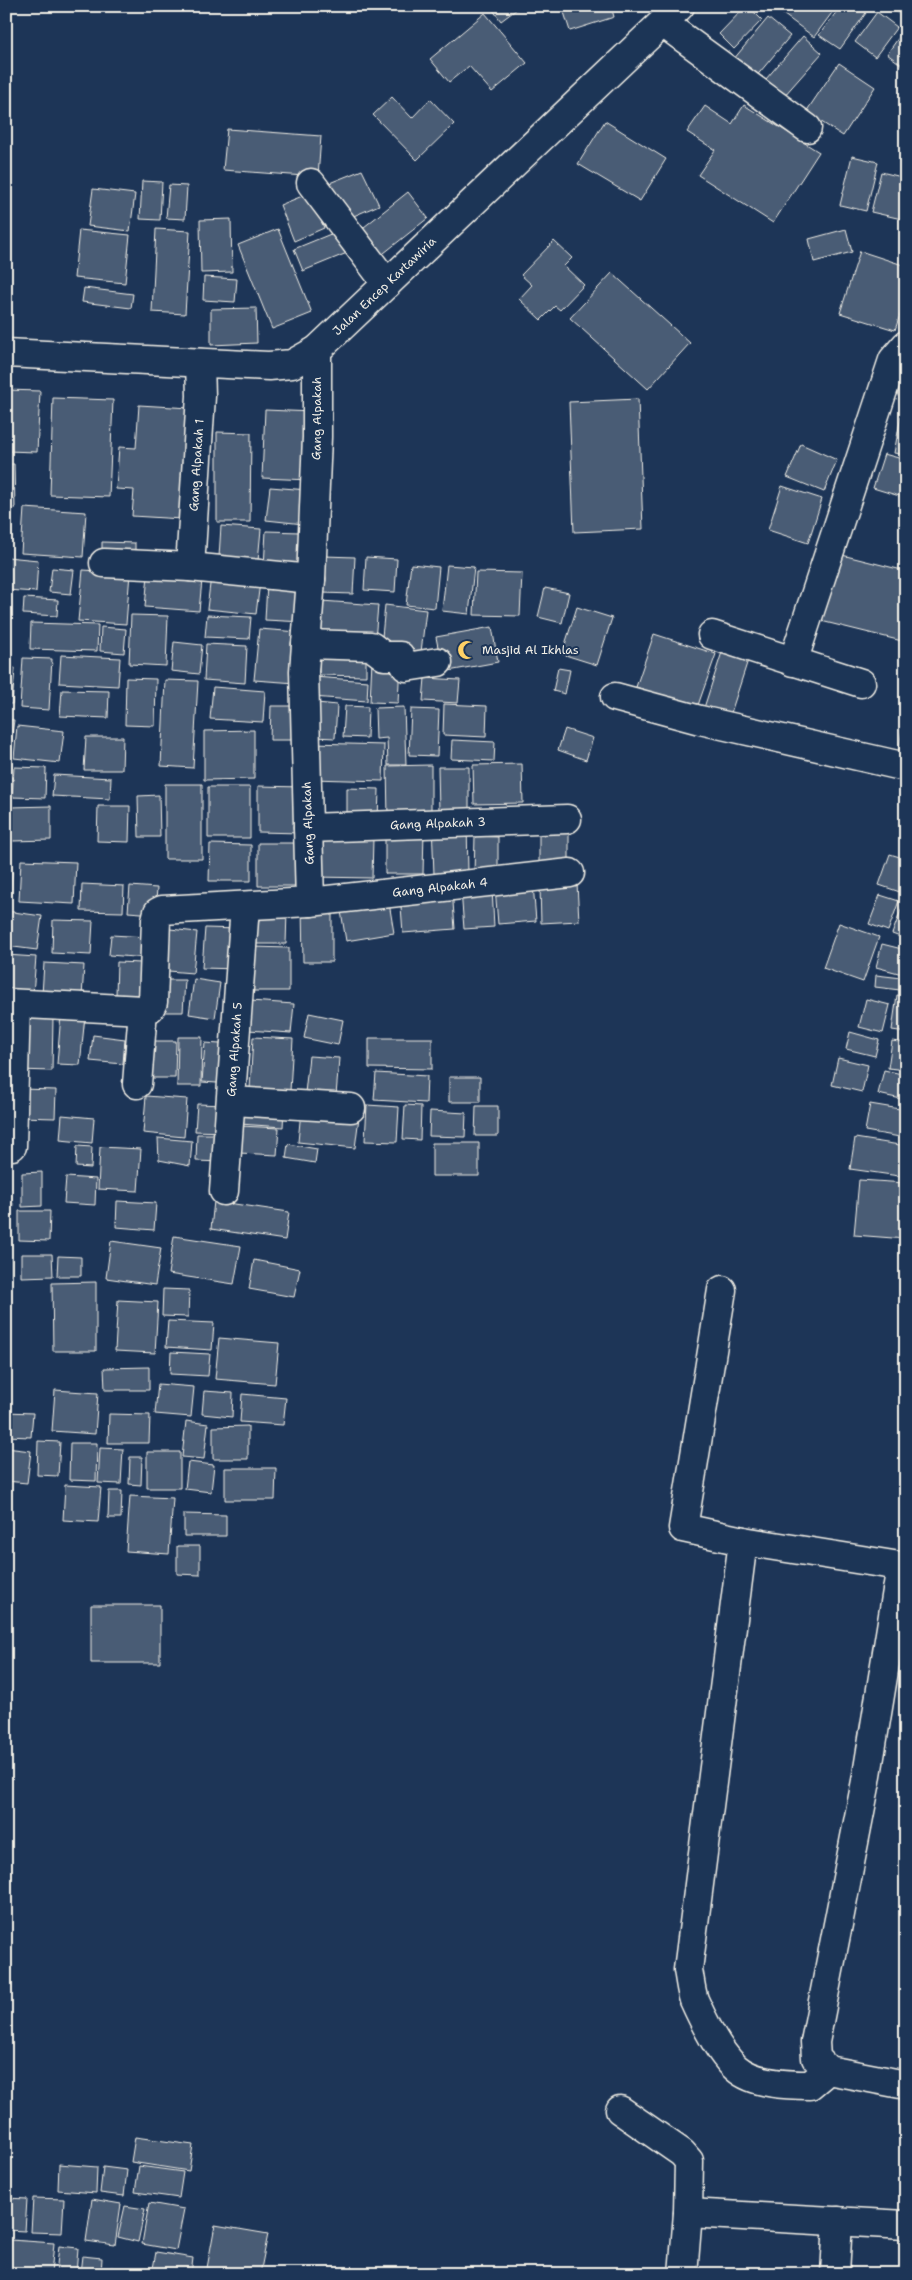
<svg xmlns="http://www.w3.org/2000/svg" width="912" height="2280" viewBox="0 0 912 2280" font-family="'Shantell Sans',sans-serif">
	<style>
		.building { fill: #485b74; stroke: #f4f1e8 }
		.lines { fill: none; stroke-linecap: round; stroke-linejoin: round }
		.street-casing { stroke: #f4f1e8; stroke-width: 31 }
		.primary-casing { stroke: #f4f1e8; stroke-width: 31 }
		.street { stroke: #1d3557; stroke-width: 28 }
		.primary { stroke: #1d3557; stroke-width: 28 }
		.labels { text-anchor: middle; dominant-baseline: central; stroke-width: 4; stroke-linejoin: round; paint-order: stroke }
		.street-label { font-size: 12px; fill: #f4f1e8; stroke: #1d3557 }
		.poi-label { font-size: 12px; fill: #f4f1e8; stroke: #1d3557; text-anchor: start }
	</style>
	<rect width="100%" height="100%" fill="#1d3557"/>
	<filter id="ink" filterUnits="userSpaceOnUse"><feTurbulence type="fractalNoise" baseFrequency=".02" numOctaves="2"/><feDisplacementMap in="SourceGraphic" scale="10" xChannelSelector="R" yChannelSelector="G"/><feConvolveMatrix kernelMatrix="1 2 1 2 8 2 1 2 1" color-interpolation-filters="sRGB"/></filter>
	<g filter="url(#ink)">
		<!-- building -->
		<path class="building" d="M490,6H521L501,21Z
			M562,6H611L614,17L570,31Z
			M746,6H748L762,20L734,49L719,34Z
			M772,6H837L814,37Z
			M841,6H856L866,13L840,49L819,35Z
			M901,6H906V19L897,13Z
			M877,12L897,27L875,57L855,42Z
			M485,13L527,63L492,92L469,66L449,82L430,59Z
			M768,18L790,36L755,78L733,60Z
			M902,33L906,36V68L887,54Z
			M803,36L822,53L784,96L766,79Z
			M839,63L875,87L843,136L806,112Z
			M392,97L412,118L430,99L454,124L417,160L373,115Z
			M744,105L819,152L773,223L698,175L715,150L687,132L705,106L732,124Z
			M605,121L666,159L640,201L578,164Z
			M227,129L321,136L318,177L223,170Z
			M906,147V169L900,167Z
			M852,156L878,162L866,211L840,205Z
			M362,170L379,205L349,218L327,184Z
			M881,172L906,178V220L871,212Z
			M142,181L162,182L160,220L140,219Z
			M169,185L187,186L185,219L166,218Z
			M93,189L135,194L130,231L88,226Z
			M408,192L428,218L374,261L354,235Z
			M310,193L324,228L294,241L280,205Z
			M231,219L232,272L201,273L200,220Z
			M156,229L190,231L185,314L152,312Z
			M278,229L312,313L272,329L238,245Z
			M846,229L852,252L814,262L809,239Z
			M79,230L130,235L125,283L74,278Z
			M338,231L347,253L303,271L294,249Z
			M554,241L572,258L564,266L584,285L560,310L555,306L541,320L519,299L532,285L521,275Z
			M860,251L906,266V297L895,330L840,313Z
			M612,273L690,343L648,389L570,318Z
			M204,277L237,279L235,302L203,300Z
			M84,288L133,294L131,308L82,302Z
			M256,308L257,343L211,345V309Z
			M6,390L40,391L37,452L6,451Z
			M53,398L113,400L109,497L50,495Z
			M638,399L643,529L574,532L569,402Z
			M139,405L190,408L182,519L132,516L134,490L116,489L119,447L136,448Z
			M265,410L313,412L310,480L262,478Z
			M901,416L906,417V455L894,453Z
			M217,432L251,433L250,522H217Z
			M801,444L837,460L824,492L787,477Z
			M884,454L906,460V498L873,488Z
			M6,464H14L15,508H6Z
			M782,486L822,499L808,543L768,530Z
			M270,487L308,490L304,524L266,520Z
			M24,508L86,512L83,557L21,553Z
			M6,519H9L7,552H6Z
			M221,526L261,529L258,561L219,557Z
			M266,531L300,532L299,568L264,567Z
			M102,542L135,543V560H102Z
			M838,554L906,571V642L821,621Z
			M324,556L355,557L353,594L322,593Z
			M7,557L38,560L36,592L6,590Z
			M366,557L397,559L395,592L364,590Z
			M411,564L439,567L435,608L406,605Z
			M447,565L474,567L469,614L442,611Z
			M52,568L74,570L71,594L49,592Z
			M83,570L130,573L126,624L78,621Z
			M476,572L522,573L520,616L474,615Z
			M148,575L202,580L199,611L145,607Z
			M211,576L260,582L256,614L207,609Z
			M267,584L306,587L304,622L265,620Z
			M545,588L569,593L562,623L538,617Z
			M24,598L58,600L57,616L23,614Z
			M321,601L378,605L375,640L318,636Z
			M385,605L426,610L421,652L381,648Z
			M577,607L612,618L597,665L562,654Z
			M131,615L168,616L166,666L129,664Z
			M207,615L251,617L249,639L205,637Z
			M31,623L98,625L97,651L30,649Z
			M101,627L126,629L124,653L100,651Z
			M492,627L498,662L443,672L436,637Z
			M259,629L299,632L296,683L254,680Z
			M654,634L716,654L697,708L636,687Z
			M174,642L202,645L199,674L171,671Z
			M206,644L247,646L245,683L204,680Z
			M319,648H366V676L319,675Z
			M723,649L749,657L728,722L702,714Z
			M61,655L120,658L118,686L59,683Z
			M23,658L52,659L49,710L20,708Z
			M372,660L400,661L398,703L370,702Z
			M6,668H15L12,704H6Z
			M558,668L570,670L565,694L553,691Z
			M314,677L368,681L367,701L312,697Z
			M126,678L156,679L155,726L125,725Z
			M425,678L460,680L458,703L423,701Z
			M165,680L198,681L193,768L161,766Z
			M213,687L265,691L263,722L210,719Z
			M62,690L109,691L108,718L60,716Z
			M317,703L337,705L335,738L315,737Z
			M444,704L487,706L486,737L443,735Z
			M271,706H296L295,740H270Z
			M345,706L368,707L367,738L343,737Z
			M404,707L406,765H388L387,738L376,739L375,708Z
			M411,709L439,710L437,756L409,755Z
			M904,713H906V758L898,757Z
			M6,719L14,720L8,762H6Z
			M17,726L64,731L60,763L14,758Z
			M565,729L593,738L586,760L558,750Z
			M254,730V779L204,780V731Z
			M86,737H123L122,770H84Z
			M452,740L495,742L494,761L451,759Z
			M313,743L384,745L383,781L312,779Z
			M522,764L523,803L474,804L473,765Z
			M431,765V817L388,818L387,766Z
			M14,767L46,768L45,798L12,797Z
			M438,767H469V811L439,812Z
			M54,775L111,778L110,799L52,796Z
			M165,784H202V859H165Z
			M258,786L302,787L301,833L258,832Z
			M208,787H250V838H208Z
			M347,788L379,789L378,821H347Z
			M159,795L160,837H139L138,796Z
			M51,806V840L12,841L11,807Z
			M98,806H130L129,842L97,841Z
			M467,823L468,873L434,874L432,824Z
			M539,825L569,826V867L539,866Z
			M385,830H424L423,874H385Z
			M475,836L498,837V875L474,874Z
			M316,838H373L372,878L315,877Z
			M258,843H303V886H258Z
			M210,844L251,845V881H209Z
			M890,854L906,859V894L879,885Z
			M21,860L76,862L74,904L19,901Z
			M6,872H12L10,904H6Z
			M82,884L124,886L123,912L81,911Z
			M533,884L536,921L498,924L495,887Z
			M577,884L579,921L541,923L540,886Z
			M130,886L157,888L155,914L128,912Z
			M492,888L494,927L464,929L461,890Z
			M452,889L455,929L403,933L400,893Z
			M880,895L899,901L888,931L869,924Z
			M388,897L394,933L346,941L340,905Z
			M903,905H906V939L892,934Z
			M302,907H332V962H303Z
			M6,911L42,916L37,950L6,946Z
			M252,911H287L286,944H252Z
			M53,920L93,921L91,955L52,953Z
			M839,923L879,937L863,982L823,968Z
			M161,928L197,932L193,973L156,970Z
			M205,928L240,929L238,969L202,968Z
			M111,935L148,937L147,958L109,955Z
			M882,944L906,950V975L876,967Z
			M253,947L289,948V991H252Z
			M6,955L36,957L33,994L6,992Z
			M117,962L141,963L140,995H116Z
			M44,963L84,965L82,997L42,995Z
			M876,975L902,978L900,990L875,987Z
			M194,979L220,983L215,1018L189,1014Z
			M158,980H185L183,1012H157Z
			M897,995L906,997V1032L892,1030Z
			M866,999L890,1005L883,1033L859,1027Z
			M250,1001L294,1004L291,1033L248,1030Z
			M309,1013L343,1020L338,1045L304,1038Z
			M61,1014L85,1016L80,1065L57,1064Z
			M20,1017H53L52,1071L18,1070Z
			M850,1032L879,1040L875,1056L846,1049Z
			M93,1035L125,1039L123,1064L90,1061Z
			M178,1037H202L201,1086H177Z
			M253,1037L293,1039L290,1091L250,1089Z
			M369,1038H432V1069L369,1068Z
			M150,1041H176L175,1078H149Z
			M892,1041L906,1043V1070L888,1068Z
			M205,1043L235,1045L232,1084L202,1082Z
			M309,1056L339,1058L336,1096L305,1093Z
			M838,1058L868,1065L862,1092L832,1085Z
			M884,1070L906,1075V1100L878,1094Z
			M376,1073L427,1076L426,1103L374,1100Z
			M449,1077H480V1102H449Z
			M20,1089L56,1090L55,1118L19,1117Z
			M146,1096L187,1099L184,1137L143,1133Z
			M197,1104L225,1105L224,1132L195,1131Z
			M870,1104L906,1110V1138L865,1131Z
			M241,1105L284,1108L283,1127L240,1124Z
			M367,1105L399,1107L397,1142L365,1141Z
			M405,1105L421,1106L420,1140L403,1139Z
			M476,1106H498V1136H475Z
			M301,1111L359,1117L355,1148L298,1142Z
			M430,1111L466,1113L465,1137L429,1136Z
			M62,1115L94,1118L92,1143L60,1140Z
			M240,1126L279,1128L277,1155L239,1153Z
			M197,1134H222L221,1162L196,1161Z
			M158,1138L192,1141L190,1166L159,1160Z
			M855,1138L906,1146V1177L850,1169Z
			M432,1143H479V1176H432Z
			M288,1144L317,1149L315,1163L286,1158Z
			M77,1146L92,1147L91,1168L76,1167Z
			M100,1147L141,1149L138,1191L98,1189Z
			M42,1172V1206L22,1207V1173Z
			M66,1177L96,1179L95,1205L64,1203Z
			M859,1180L906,1183V1239L854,1235Z
			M117,1201L156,1203L154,1230L116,1227Z
			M214,1201L289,1212L285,1240L211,1229Z
			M6,1203H13L12,1221H6Z
			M19,1211H50L49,1241L19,1240Z
			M174,1236L241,1246L234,1284L168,1274Z
			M6,1238H10V1276H6Z
			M111,1241L161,1248L155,1285L106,1278Z
			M21,1254H52L53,1276L21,1277Z
			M58,1256L81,1257V1276H57Z
			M254,1260L300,1269L294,1297L249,1289Z
			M96,1282V1351H53L52,1283Z
			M163,1289L189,1290L188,1317L162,1316Z
			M118,1300L158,1302L155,1353L115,1351Z
			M168,1321L214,1323L212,1350L166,1347Z
			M219,1338L279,1343L275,1384L215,1379Z
			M171,1352L210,1354L208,1376L170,1374Z
			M149,1367V1390H105L104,1368Z
			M158,1384L194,1387L191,1417L155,1414Z
			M55,1390L98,1393L95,1434L52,1431Z
			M204,1391L233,1393L232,1417L202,1414Z
			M242,1394L286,1398L283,1425L240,1422Z
			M6,1412L33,1413L31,1437L6,1436Z
			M109,1414L150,1415L149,1443H108Z
			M186,1421L208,1424L204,1459L182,1457Z
			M248,1426V1459H213V1427Z
			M38,1441L60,1442L58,1476L37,1475Z
			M70,1443H97L96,1481L69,1480Z
			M6,1448L31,1451L27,1483L6,1481Z
			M100,1448L123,1449L121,1484L98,1483Z
			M147,1452H180V1488H147Z
			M130,1457H142L141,1485L129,1484Z
			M188,1462L214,1465L211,1492L185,1489Z
			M225,1468H276L275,1500H225Z
			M65,1485L101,1487L98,1522L63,1520Z
			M109,1491H122L121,1518H108Z
			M130,1496L173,1498L169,1554L126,1551Z
			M184,1514L226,1515V1536H184Z
			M177,1546H200V1575L177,1574Z
			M91,1605H160V1663H91Z
			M135,2137L193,2145L189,2171L131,2162Z
			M59,2164L97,2167L96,2193L58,2190Z
			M139,2166L183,2172L179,2198L135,2192Z
			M103,2167L127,2170L124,2196L100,2193Z
			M6,2198L27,2199L25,2231L6,2230Z
			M33,2198L64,2199L62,2233L31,2232Z
			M92,2199L121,2204L115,2245L86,2241Z
			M149,2203L184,2209L176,2250L142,2244Z
			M125,2206L145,2209L138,2242L118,2237Z
			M215,2225L268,2234L260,2274H242L207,2268Z
			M11,2240L54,2243L51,2274H8Z
			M59,2246L78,2248L76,2274H56Z
			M156,2252L193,2258L191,2274H152Z
			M82,2256L102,2258L101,2274L80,2273Z
			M111,2267L144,2272L143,2274H109Z"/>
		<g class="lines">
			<!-- street casing -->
			<g class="street-casing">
				<g id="street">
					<path d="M663,23L807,128"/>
					<path d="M311,183L387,284"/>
					<path d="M104,563L190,567L311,579"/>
					<path id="s1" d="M190,567L201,396L200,363"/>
					<path d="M712,635L861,683"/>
					<path d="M306,644L371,646L384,656H400L406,667L438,662"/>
					<path d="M793,662L893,360L906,345"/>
					<path d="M615,697L700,720L906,767"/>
					<path id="s2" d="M308,828L567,819"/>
					<path id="s3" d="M310,902L304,671L311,579L317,437V350"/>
					<path id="s4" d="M6,1003L143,1010L150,1008L153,1002L156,920L158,912L162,910L310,902L570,873"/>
					<path d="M137,1084L143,1010"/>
					<path d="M232,1101L351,1108"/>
					<path d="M12,1146L16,1004"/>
					<path id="s5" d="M224,1191L245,906"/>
					<path d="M722,1290L683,1528L743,1541L906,1567"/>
					<path d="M743,1541L688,1970C690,1980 691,1991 694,2000C703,2020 720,2054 736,2068C754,2084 787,2085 810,2085L828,2070"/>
					<path d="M901,1566L866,1781L815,2042L816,2058L828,2070L906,2085"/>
					<path d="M620,2110L682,2153L689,2161L688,2213L683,2274"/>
					<path d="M688,2213L906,2225"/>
					<path d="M835,2274L838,2221"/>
				</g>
			</g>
			<!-- primary casing -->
			<g class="primary-casing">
				<g id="primary">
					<path id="s6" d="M6,353L269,366L292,364L317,350L680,6"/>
				</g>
			</g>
			<!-- street -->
			<use href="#street" class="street"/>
			<!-- primary -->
			<use href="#primary" class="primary"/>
		</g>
	</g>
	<!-- icons -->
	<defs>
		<g id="mosque-bare" transform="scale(1.5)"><path d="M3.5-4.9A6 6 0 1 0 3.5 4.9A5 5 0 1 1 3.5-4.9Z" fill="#ffd166" stroke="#1d3557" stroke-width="2.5" paint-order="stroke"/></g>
	</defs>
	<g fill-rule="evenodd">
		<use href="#mosque-bare" x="467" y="650"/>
	</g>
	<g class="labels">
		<!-- street labels -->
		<g class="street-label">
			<text stroke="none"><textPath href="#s6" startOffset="408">Jalan Encep Kartawiria</textPath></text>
			<text stroke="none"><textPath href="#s3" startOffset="484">Gang Alpakah</textPath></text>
			<text stroke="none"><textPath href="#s1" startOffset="102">Gang Alpakah 1</textPath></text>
			<text transform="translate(308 823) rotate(-92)">Gang Alpakah</text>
			<text stroke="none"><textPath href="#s2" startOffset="130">Gang Alpakah 3</textPath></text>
			<text stroke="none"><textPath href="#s4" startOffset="525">Gang Alpakah 4</textPath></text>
			<text stroke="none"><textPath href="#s5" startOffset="142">Gang Alpakah 5</textPath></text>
		</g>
		<!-- poi labels -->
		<g class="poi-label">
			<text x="482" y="650">Masjid Al Ikhlas</text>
		</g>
	</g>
	<!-- margin -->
	<rect width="912" height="2280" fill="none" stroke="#1d3557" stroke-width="25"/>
	<rect x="12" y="12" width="887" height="2255" fill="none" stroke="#f4f1e8" stroke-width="2" filter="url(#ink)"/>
</svg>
